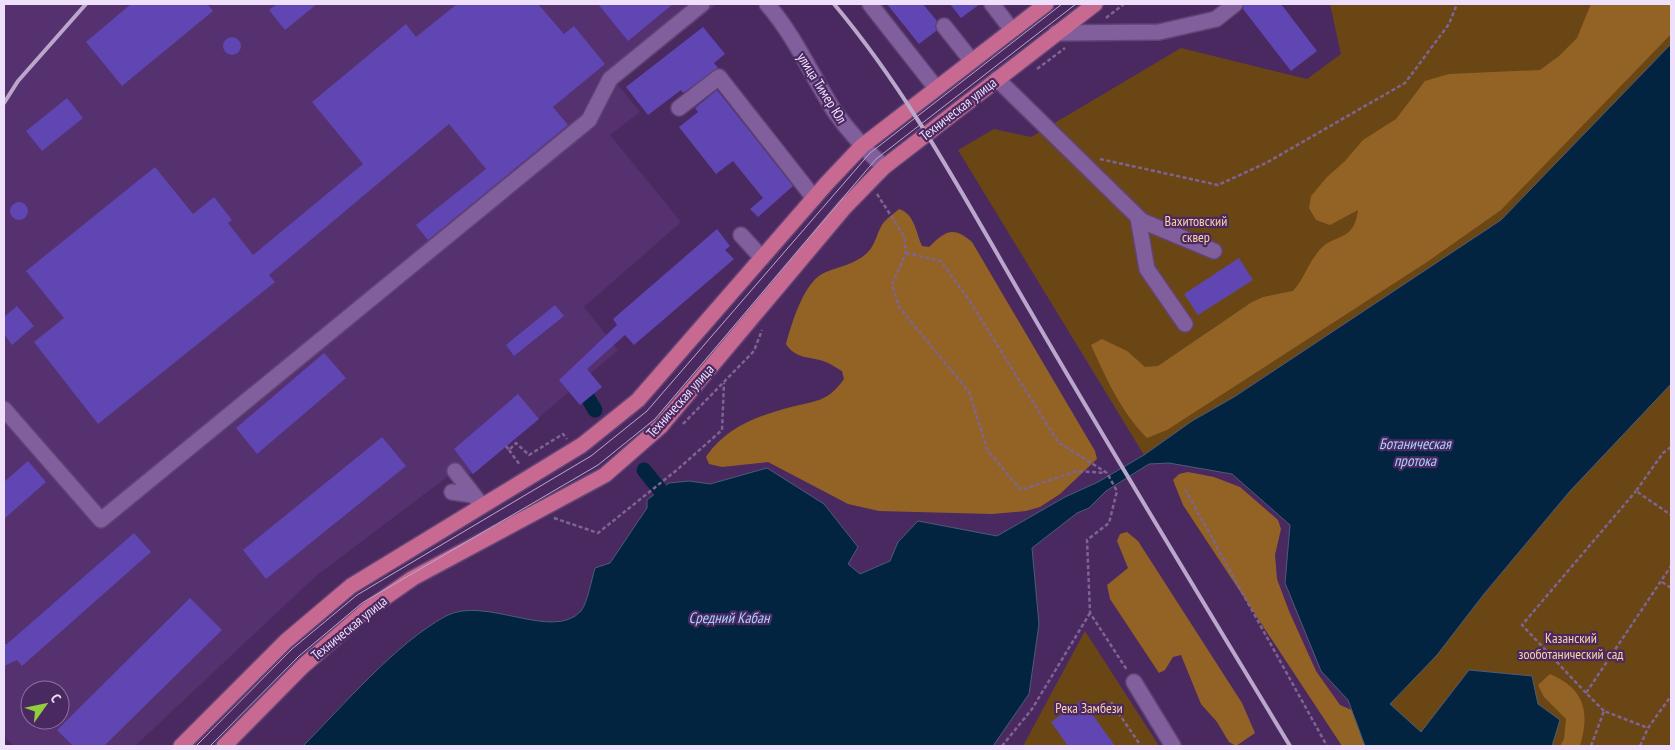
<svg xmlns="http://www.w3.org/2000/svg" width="1675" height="750" viewBox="0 0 1675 750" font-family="'PT Sans Narrow',sans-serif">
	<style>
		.built { fill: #55316f; fill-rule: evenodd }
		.green { fill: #6b4615 }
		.forest { fill: #936325 }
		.water { fill: #032441; stroke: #4a5c79 }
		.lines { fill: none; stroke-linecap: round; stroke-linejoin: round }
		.canal { stroke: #032441; stroke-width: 15 }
		.building { fill: #5f46b2 }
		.minor-casing { stroke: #614474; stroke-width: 18 }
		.major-casing { stroke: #614474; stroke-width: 18 }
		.path { stroke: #7f6493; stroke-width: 2.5; stroke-dasharray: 4 2.5; stroke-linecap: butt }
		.minor { stroke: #815f9c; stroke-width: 15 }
		.major { stroke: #c86992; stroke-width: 15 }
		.tram { stroke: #bca7cc; stroke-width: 1 }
		.rail { stroke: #bca7cc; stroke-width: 4 }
		.labels { text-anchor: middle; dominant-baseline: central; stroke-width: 4.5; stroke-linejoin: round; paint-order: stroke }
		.street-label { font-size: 14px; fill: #eedffb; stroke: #4a2961 }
		.park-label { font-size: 14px; fill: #fcd2a2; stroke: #4a2961 }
		.water-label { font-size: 15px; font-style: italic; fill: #a6d2ff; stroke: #4a2961 }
	</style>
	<rect width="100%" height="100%" fill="#4a2961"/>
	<!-- built -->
	<path class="built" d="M4,4H714L715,6L617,84L640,112L610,135L681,222L584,307L618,350L473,474L455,471L316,576L135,746H14L4,737ZM30,690H60V720H30Z"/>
	<!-- green -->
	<path class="green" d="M1330,4H1671V44L1501,220L1234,397L1192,421L1144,455L958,150L994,129L1031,137L1181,48L1307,79L1341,54Z
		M1671,384V746H1377L1390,704L1437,655L1484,594L1570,491Z
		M1085,631L1159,746H1023Z"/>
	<!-- forest -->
	<path class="forest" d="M1591,4H1671V34L1501,210L1427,262L1167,430L1147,438C1121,412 1106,378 1091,345L1102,339L1127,351L1145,367L1158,366L1252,302L1263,297L1293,291C1304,279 1308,264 1318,252C1333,232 1354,244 1358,210L1330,225L1316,220L1309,208L1311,196L1327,177L1345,161L1363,140L1396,119L1425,81L1449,74L1540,70L1559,56L1577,38Z
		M899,209C915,214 916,233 922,246L929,247C945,232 952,225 972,242L1095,451L1097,459L1060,494L1040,507L1026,511L992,514L879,511L848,504L768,462L722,467L709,464L706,457C726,427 757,416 791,407C815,401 828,402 844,379L842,371C835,367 828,362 820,360C806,357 794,357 786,344C792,323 804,280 826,272C841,266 856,264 868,252C876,244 877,231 884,222C888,217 895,213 899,209Z
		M1188,472L1214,477L1240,487L1278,520L1281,529L1275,555L1277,579L1289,611L1316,671L1340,705L1363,715L1379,746H1342L1183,505L1173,480L1179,474Z
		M1127,532L1138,541L1242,703L1255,733L1236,746L1229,742L1217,722L1201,704L1181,655L1173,657L1165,670L1159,673L1110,599L1107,585L1128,568L1117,541L1120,534Z
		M1550,674C1585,689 1590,712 1580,746H1560L1564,739L1566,719L1544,697L1538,685Z"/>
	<!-- water -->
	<path class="water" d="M1671,44V384L1570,491L1484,594L1437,655L1390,704L1421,732L1469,670L1532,676L1538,704L1560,720L1552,746H1365L1348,700L1321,671L1285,583L1290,525L1232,474L1169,463L1149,464L1106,491L1089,508L1077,513L1032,548L1039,624L1029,694L993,746H303C343,706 396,643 446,616C485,595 553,642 581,611C587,604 592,578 595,568L610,563L647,508V500L669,483L689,481L710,484L767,468L824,504L858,547L848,564L860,574L890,561L898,542L918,521L997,536L1065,497L1098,482L1144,455L1192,421L1234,397L1501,220Z"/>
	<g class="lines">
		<!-- canal -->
		<path class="canal" d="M588,398L595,410
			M644,470L660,490"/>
	</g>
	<!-- building -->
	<path class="building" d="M131,4H207L213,11L122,86L86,42Z
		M277,4H317L285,30L269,10Z
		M457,4H538L564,34L574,26L605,64L553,107L568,125L428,240L416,225L486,169L449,124L269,275L275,282L98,424L34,342L64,318L26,271L155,167L193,214L214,197L232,220L228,223L253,255L363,164L312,102L406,24L416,37Z
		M598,4H673L628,41Z
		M887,4H923L937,21L936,31L919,44Z
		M950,4H980L961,18Z
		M1244,4H1281L1317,51L1291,71L1243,9Z
		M703,27L725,54L714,63L718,68L683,93L681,90L648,115L626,87Z
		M223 46a9 9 0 1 1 18 0a9 9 0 1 1-18 0Z
		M717,90L793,186L758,217L750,209L763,198L733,161L716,174L679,127L698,112L695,108Z
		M67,98L83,118L42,151L26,131Z
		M10 211a9 9 0 1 1 18 0a9 9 0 1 1-18 0Z
		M717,229L730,246L725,250L734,259L634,345L625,335L587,369L602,387L580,405L559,380L617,325L613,319Z
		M1239,258L1253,280L1198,315L1184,294Z
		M555,305L564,316L514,356L506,345Z
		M17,306L34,326L12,345L4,334V317Z
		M324,353L346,378L257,454L236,428Z
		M518,394L539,419L473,474L454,449Z
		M382,437L406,466L266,579L243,550Z
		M28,461L46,482L4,519V482Z
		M134,533L151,552L22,666L17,660L4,666V644H7Z
		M190,598L222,630L104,746H73L57,730Z
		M1082,700L1115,746H1068L1051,722Z"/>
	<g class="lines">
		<!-- minor casing -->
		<g class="minor-casing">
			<path id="minor" d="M767,4C795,36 812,76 835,112C849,132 866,150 884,167
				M870,4L936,88
				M992,4L1012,30
				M944,26L971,60
				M1056,33L1159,32L1216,19L1235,4
				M997,79L1142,221L1214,251
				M679,108L719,77L814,198
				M1138,218L1147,269L1185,324
				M741,235L762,258
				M4,409L101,520L589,120L610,79L702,4
				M455,471L482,506
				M452,492L473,495
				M1134,682L1173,746"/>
		</g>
		<!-- major casing -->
		<g class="major-casing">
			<path id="major" d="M181,746L286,641L351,586L582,445L638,400L827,183L862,146L1046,4
				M224,746L303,666L367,610L413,578L605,475L661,426L845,207L884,167L1095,4"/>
		</g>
		<!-- path -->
		<path class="path" d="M1106,18L1124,4
			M1037,69L1065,48
			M1100,159L1218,185L1266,163L1405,83L1449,24L1457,4
			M877,194L904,236L906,253L892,285L899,307L969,392L988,451L1021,490L1077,471L1105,473
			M906,253L941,261L969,300L1058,442L1107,473L1117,491L1109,523L1087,540L1090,613L1127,670
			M683,424L754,351L762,330
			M506,446L509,450L516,443L529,455L563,434L567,439
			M1671,447L1663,453L1636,491L1671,515
			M509,450L520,465
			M1185,489L1327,746
			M554,518L598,533L678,469L722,430L724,383
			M1662,582L1671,588
			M1586,693L1522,625L1636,491
			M1111,702L1141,746
			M1604,711L1586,693L1671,566
			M1002,746L1032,709L1090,613
			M1591,746L1604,711L1648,728
			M1640,746L1648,728L1671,696"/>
		<!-- minor -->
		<use href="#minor" class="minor"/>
		<!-- major -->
		<use href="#major" class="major"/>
		<!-- tram -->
		<path class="tram" d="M196,746L292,649L357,595L591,456L647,411L870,153L1062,4
			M210,746L299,656L362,603L598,465L655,419L876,159L1076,4"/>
		<!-- rail -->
		<path class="rail" d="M834,4C914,99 973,214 1036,321C1119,464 1205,605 1290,746
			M4,103L18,81L86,4"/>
	</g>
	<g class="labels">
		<!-- street labels -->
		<g class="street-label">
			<text transform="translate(822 88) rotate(58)">улица Тимер Юл</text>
			<text transform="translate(958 109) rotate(-38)">Техническая улица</text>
			<text transform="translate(680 401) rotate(-48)">Техническая улица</text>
			<text transform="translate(349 628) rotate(-39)">Техническая улица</text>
		</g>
		<!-- park labels -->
		<g class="park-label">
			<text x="1196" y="221">Вахитовский<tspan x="1196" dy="16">сквер</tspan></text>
			<text x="1571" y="638">Казанский<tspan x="1571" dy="16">зооботанический сад</tspan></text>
			<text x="1089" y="708">Река Замбези</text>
		</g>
		<!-- water labels -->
		<g class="water-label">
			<text x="1415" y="443">Ботаническая<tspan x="1415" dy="17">протока</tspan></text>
			<text x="729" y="617">Средний Кабан</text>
		</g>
	</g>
	<!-- border -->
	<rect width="1675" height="750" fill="none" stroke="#eedffb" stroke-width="10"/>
	<!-- north arrow -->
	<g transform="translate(45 705) rotate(57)"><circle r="24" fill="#4a2961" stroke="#8c729f"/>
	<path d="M0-4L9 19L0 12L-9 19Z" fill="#92cd3e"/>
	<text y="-8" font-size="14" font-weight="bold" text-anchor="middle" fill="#eedffb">С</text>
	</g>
</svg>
